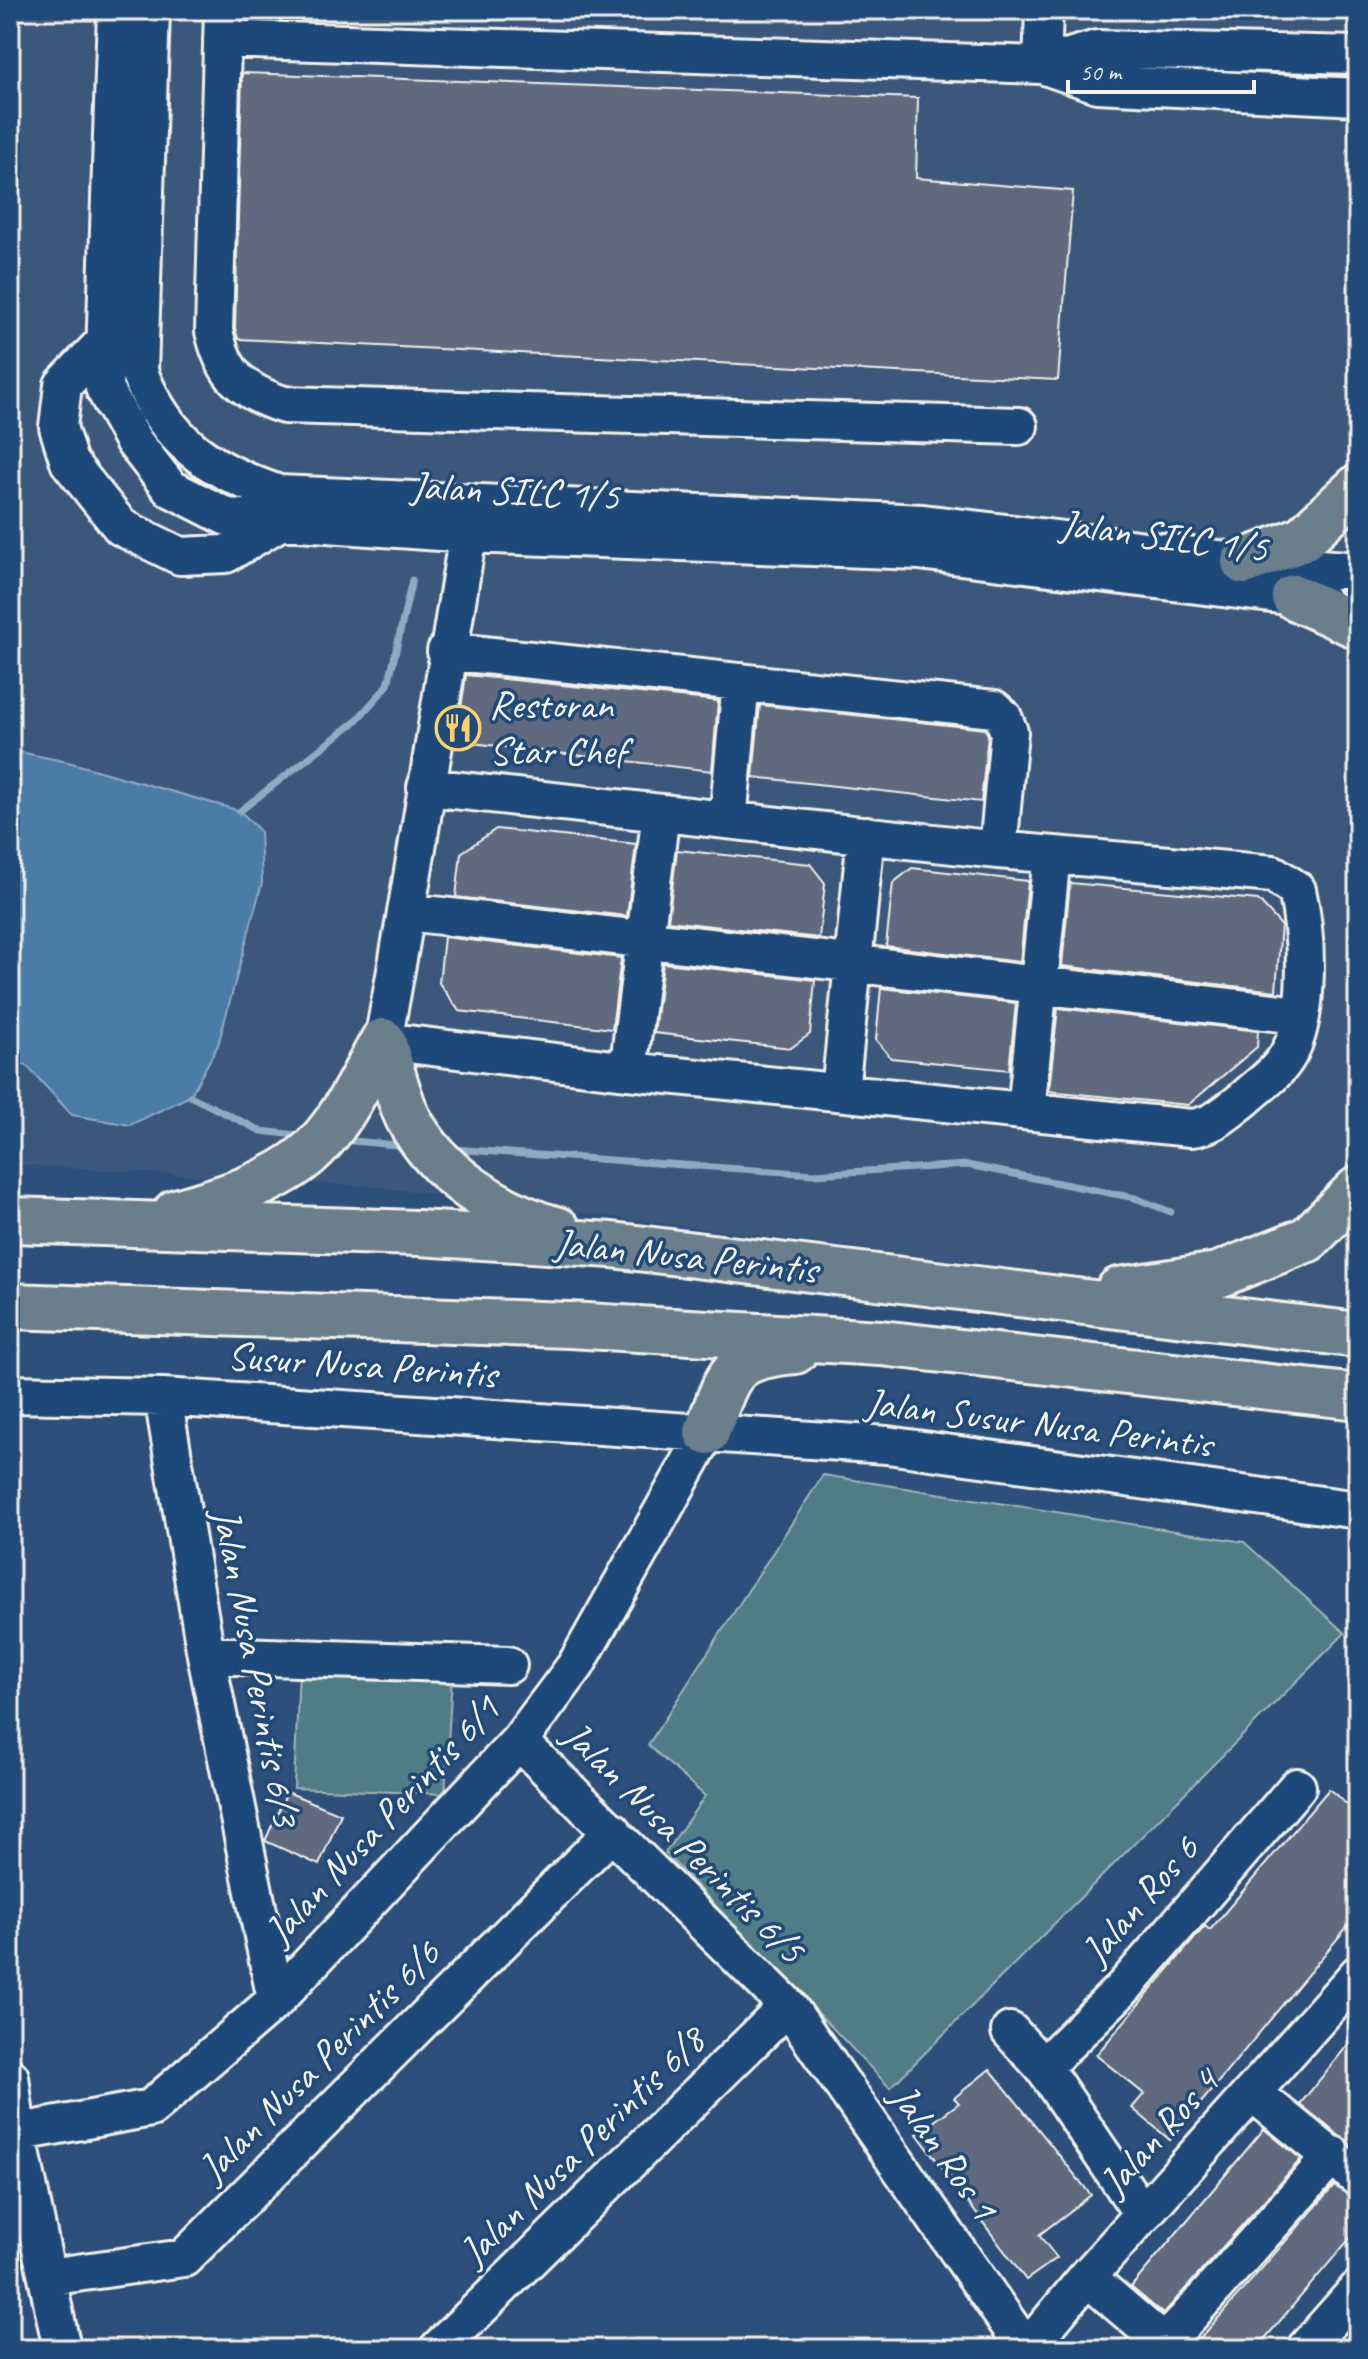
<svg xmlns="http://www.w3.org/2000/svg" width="1368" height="2359" viewBox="0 0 1368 2359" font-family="Caveat,sans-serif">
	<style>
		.built { fill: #3b587c }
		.green { fill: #507c85; stroke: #a2b6b6; stroke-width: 2 }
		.water { fill: #4b7ba8; stroke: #8faac2; stroke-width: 2 }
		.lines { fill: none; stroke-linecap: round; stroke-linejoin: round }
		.stream { stroke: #8faac2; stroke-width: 7 }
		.building { fill: #5f6a7f; stroke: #f4f1e8; stroke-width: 2 }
		.minor-casing { stroke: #f4f1e8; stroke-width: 42 }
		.major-casing { stroke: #f4f1e8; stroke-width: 50 }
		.minor { stroke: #1f4a7a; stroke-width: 36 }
		.major { stroke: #6b7e8b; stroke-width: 44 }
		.labels { text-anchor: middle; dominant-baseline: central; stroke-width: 7; stroke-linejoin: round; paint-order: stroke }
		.street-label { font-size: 40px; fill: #f4f1e8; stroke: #1f4a7a }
		.poi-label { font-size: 40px; fill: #f4f1e8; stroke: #1f4a7a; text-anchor: start }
	</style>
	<rect width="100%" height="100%" fill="#2c507b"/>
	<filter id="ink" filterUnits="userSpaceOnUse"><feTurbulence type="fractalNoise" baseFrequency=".0125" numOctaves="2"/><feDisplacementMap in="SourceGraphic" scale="16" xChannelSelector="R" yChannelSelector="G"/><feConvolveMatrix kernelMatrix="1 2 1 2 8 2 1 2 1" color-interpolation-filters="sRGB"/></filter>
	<g filter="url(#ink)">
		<!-- built -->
		<path class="built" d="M10,10H1358V1312L380,1187L10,1164Z"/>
		<!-- green -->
		<path class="green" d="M823,1475L1244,1542L1345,1633L890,2088L665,1853L705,1796L648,1745Z
			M299,1669L452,1676L445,1794L294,1788Z"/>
		<!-- water -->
		<path class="water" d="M10,750L68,762L240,811L260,831L262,883L218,1045L190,1096L130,1125L72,1115L26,1065H12L10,1077Z"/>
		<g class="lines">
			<!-- stream -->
			<path class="stream" d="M240,811L355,722L388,685L412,580
				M190,1096L261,1131L305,1136
				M341,1140L408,1146
				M452,1149L814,1174L967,1165L1135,1198L1171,1212"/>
		</g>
		<!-- building -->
		<path class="building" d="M242,73L918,98L916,178L1073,191L1058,380L238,339L235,328Z
			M466,675L718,701L712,771L463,742L457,735Z
			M760,705L985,729L988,735L981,802L753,777Z
			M496,829L636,844L627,916L456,897L461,853Z
			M677,850L810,864L825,883L819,938L668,921Z
			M912,868L1028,881L1020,962L886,946L893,883Z
			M1070,883L1258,900L1281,925L1276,991L1062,966Z
			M444,937L621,958L612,1029L459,1011L439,983Z
			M663,963L815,980L810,1034L791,1048L654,1033Z
			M881,988L1016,1003L1009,1070L891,1058L876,1040Z
			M1058,1008L1258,1031L1257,1047L1188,1105L1049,1091Z
			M1329,1789L1358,1814V1914L1170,2140L1132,2108L1144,2094L1096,2055L1205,1926L1210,1930Z
			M287,1792L341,1814L319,1865L265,1841Z
			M1358,2032V2151L1300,2104Z
			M990,2069L1091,2195L1039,2235L1057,2258L1026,2280L917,2134L959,2103L954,2098Z
			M1264,2129L1301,2159L1163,2314L1131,2287Z
			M1334,2186L1358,2198V2229L1256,2349H1191Z"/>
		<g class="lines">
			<!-- minor casing -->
			<g class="minor-casing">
				<path id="minor" d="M116,10L104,388L134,442L170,488L227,517L468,534L919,551L1321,600
					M151,10L139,372C167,443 210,470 279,494L923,523L1244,562L1358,571
					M223,10L214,331C224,375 241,391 284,405L1019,426
					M222,39L1042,65L1097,84L1358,97
					M1042,65L1097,49L1358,55
					M1042,65L1044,10
					M105,341L63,385L58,427L69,462L121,527L180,556L226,554L278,523
					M446,651L994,709L1003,717L1009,732L998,850
					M426,787L998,850L1273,874L1297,890C1307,934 1311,1015 1288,1055C1278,1073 1259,1085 1244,1099C1227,1112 1213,1126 1191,1128L628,1071L383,1041C415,873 440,703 468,534
					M728,820L741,682
					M407,912L1299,1015
					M628,1071L661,813
					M840,1092L866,835
					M1026,1111L1052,855
					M10,1394L163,1397L887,1445L1358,1510
					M163,1397L206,1655L276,2000
					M206,1655L508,1665
					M519,1741L788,2006L1026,2349
					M1010,2031L1043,2067L1143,2215
					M1043,2067L1125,1986L1297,1787
					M10,2077L17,2132L62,2349
					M1254,2094L1358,2178
					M10,2134L151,2108L276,2000L519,1741L576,1665L707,1432
					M48,2277L184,2258L613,1831
					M1087,2277L1171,2349
					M1165,2343L1333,2155
					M438,2349L788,2006
					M1027,2349L1087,2277L1358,1974
					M1305,2349L1358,2289"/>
			</g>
			<!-- major casing -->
			<g class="major-casing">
				<path id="major" d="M1244,562L1302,539L1358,487
					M1294,597L1358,626
					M383,1041C391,1066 397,1095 408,1118C437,1174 499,1214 558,1230
					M176,1212C219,1200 271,1185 307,1155C341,1126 361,1079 383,1041
					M10,1220L418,1233L612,1245L1358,1335
					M1119,1290L1218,1275L1308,1239L1358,1189
					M10,1306L569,1325L881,1343L1358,1397
					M707,1432C730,1373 727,1357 795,1351"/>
			</g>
			<!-- minor -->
			<use href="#minor" class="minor"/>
			<!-- major -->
			<use href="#major" class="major"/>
		</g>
	</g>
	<!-- icons -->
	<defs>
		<g id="restaurant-ring" transform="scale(2.3)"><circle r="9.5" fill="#1f4a7a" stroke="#ffd166" stroke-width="1.5"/><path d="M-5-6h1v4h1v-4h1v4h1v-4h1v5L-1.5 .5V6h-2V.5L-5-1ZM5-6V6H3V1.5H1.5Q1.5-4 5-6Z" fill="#ffd166"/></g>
	</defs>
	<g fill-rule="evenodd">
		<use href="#restaurant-ring" x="458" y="728"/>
	</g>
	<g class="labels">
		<!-- street labels -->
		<g class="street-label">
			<text transform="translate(515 491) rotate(3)">Jalan SILC 1/5</text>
			<text transform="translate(1164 536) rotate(7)">Jalan SILC 1/5</text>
			<text transform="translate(686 1256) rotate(6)">Jalan Nusa Perintis</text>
			<text transform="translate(362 1365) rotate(4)">Susur Nusa Perintis</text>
			<text transform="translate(1039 1423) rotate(7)">Jalan Susur Nusa Perintis</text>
			<text transform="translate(256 1667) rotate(79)">Jalan Nusa Perintis 6/3</text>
			<text transform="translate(382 1820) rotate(-47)">Jalan Nusa Perintis 6/1</text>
			<text transform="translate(684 1842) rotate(45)">Jalan Nusa Perintis 6/5</text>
			<text transform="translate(1140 1900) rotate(-49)">Jalan Ros 6</text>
			<text transform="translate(319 2061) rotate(-45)">Jalan Nusa Perintis 6/6</text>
			<text transform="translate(1159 2132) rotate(-48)">Jalan Ros 4</text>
			<text transform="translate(582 2146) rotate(-44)">Jalan Nusa Perintis 6/8</text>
			<text transform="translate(944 2152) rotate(55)">Jalan Ros 1</text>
		</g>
		<!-- poi labels -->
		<g class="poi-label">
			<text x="489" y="705">Restoran<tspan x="489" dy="46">Star Chef</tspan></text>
		</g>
	</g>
	<!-- margin -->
	<rect width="1368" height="2359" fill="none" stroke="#1f4a7a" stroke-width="40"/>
	<rect x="20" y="20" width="1328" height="2319" fill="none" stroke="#f4f1e8" stroke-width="3" filter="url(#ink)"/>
	<!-- scale -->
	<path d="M1068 80v12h186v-12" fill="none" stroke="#f4f1e8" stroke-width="4"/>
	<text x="1080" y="80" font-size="24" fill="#f4f1e8" stroke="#1f4a7a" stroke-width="6" paint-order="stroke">50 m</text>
</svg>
